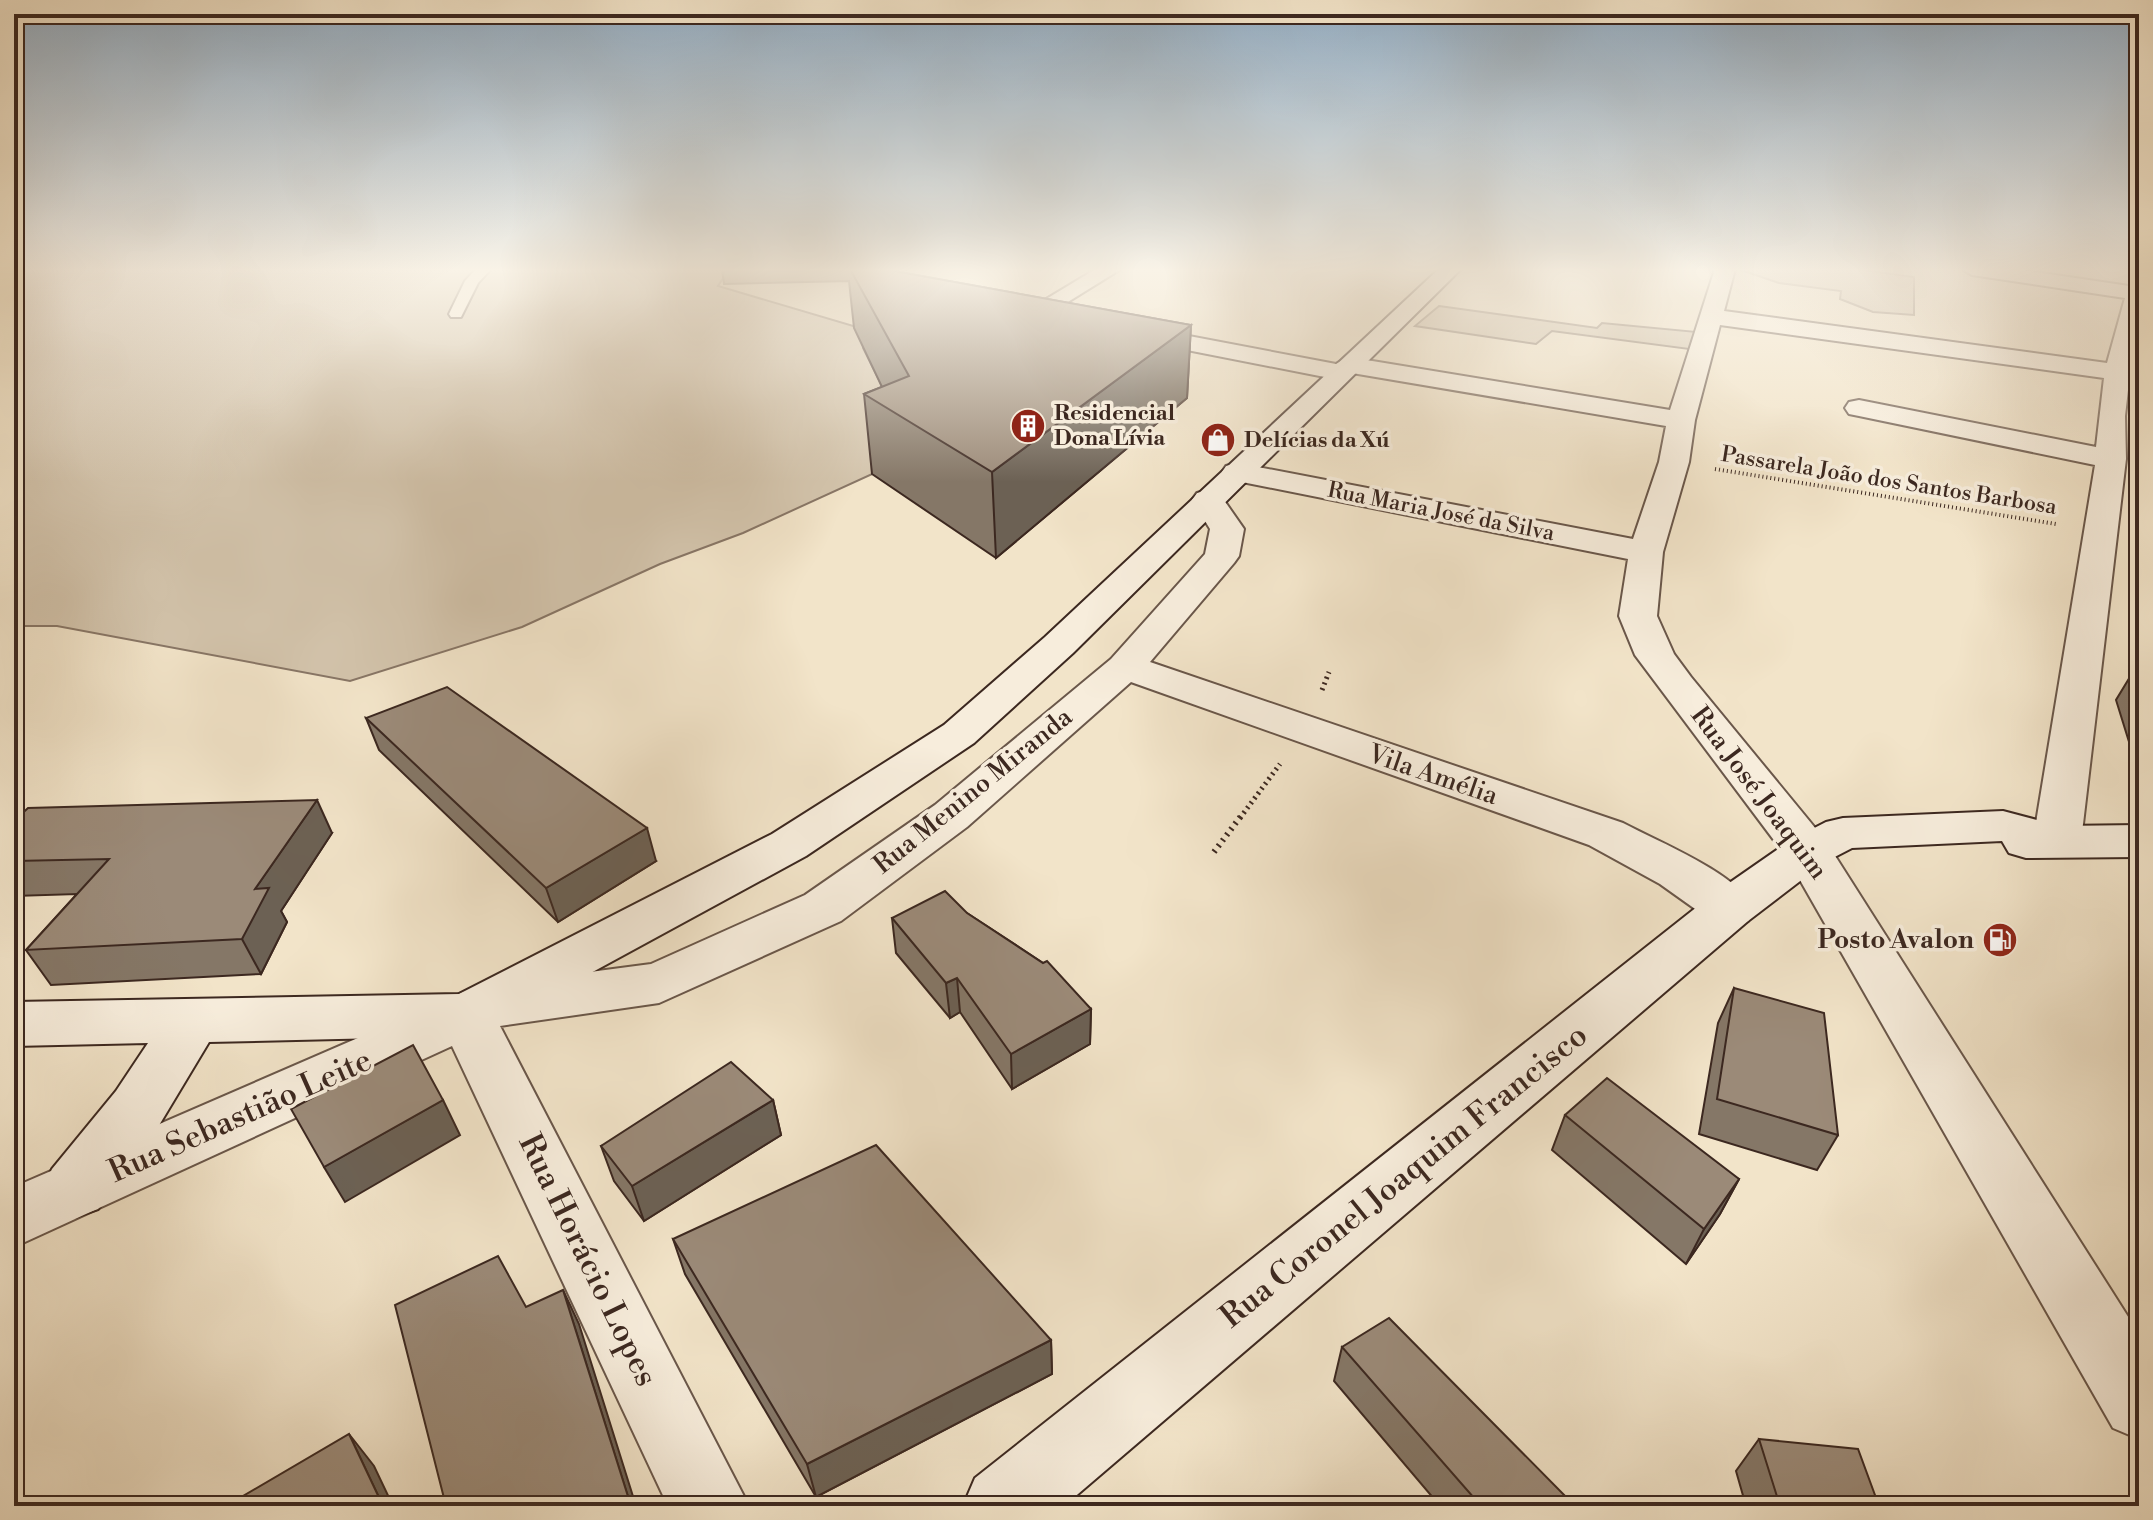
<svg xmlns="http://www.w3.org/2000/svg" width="2153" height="1520" viewBox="0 0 2153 1520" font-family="'Libre Bodoni',serif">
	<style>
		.green { fill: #d3c4ac; stroke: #887666; stroke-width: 2 }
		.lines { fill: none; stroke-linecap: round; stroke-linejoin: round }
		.lane-casing { stroke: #6a574a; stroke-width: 4 }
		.street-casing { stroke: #6a574a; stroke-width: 4 }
		.secondary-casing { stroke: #3c2820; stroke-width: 4 }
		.path-far2 { stroke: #3c2820; stroke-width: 4; stroke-dasharray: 1 3; stroke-linecap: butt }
		.path-far1 { stroke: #3c2820; stroke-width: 5; stroke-dasharray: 2 4; stroke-linecap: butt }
		.path { stroke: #3c2820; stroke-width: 6; stroke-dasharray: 2 5; stroke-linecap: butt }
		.lane { fill: #f7eddc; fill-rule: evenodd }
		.street { fill: #f7eddc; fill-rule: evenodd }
		.secondary { fill: #f7eddc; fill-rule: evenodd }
		.wall { fill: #857767; stroke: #3c2820; stroke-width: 2 }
		.shaded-wall { fill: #6c6154; stroke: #3c2820; stroke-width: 2 }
		.building { fill: #9b8a78; stroke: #3c2820; stroke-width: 2 }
		.labels { text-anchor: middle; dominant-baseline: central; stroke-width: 7; stroke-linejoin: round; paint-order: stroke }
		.far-poi-label { font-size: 22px; font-weight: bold; fill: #3c2820; stroke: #f7eddc; text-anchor: start }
		.far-street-label { font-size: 22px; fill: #3c2820; stroke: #f7eddc }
		.street-label { font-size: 26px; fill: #3c2820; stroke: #f7eddc }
		.poi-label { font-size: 26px; font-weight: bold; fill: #3c2820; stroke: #f7eddc; text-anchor: end }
		.near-street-label { font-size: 32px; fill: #3c2820; stroke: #f7eddc }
	</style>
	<rect width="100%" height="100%" fill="#f2e4c9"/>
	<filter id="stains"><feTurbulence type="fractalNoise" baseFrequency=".0025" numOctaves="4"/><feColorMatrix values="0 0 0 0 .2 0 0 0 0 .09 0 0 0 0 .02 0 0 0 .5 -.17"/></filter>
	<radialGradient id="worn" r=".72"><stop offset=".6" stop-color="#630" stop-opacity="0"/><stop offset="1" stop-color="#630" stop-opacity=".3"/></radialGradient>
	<!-- green -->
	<path class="green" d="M14,269H729L718,286L877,333L863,348L916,454L743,533L660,564L522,627L350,681L57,626H14Z
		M1738,269H1856L1914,277V315L1873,312L1840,299L1841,291L1779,283Z
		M1439,306L1597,328L1602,323L1697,332L1689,349L1552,331L1536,344L1415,326Z"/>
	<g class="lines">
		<!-- lane casing -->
		<g class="lane-casing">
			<path id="lane" d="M476,269H491L478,283L461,317H451L449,314L465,281Z"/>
		</g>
		<!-- street casing -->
		<g class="street-casing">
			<path id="street" d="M1096,269H1121L1042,318H1026L1023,313Z
				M1715,269H1735L1724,311L2107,363L2125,298L1972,275L1962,269H2015L2129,286L2139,280V334L2132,366L2139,367V383L2129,381L2125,416L2126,459L2081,841L2074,852L2057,857L2040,852L2033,841L2095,465L1859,416L1849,414L1845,408L1849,402L1859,400L2096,447L2104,378L1720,325L1695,420L1689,462L1663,552L1657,616L1674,654L1691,677L1825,840L2139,1334V1439L2113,1428L1788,859L1635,655L1619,616L1628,559L1237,481L1226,478L1222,472L1226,466L1237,463L1633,539L1659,462L1666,426L1352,373L1340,380L1131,339L1119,332L1131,325L1336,364L1348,357L1670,410Z
				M1208,490L1219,493L1244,529L1239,556L1234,563L1150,662L1623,823C1661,843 1734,872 1755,908L1748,921L1730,926L1712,921L1660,884L1589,845L1131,682L967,827L841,921L659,1003L500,1026L749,1506H668L452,1046L14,1247V1187L464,992L484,986L651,964L805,895L935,805L1111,659L1205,554L1210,529L1192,500L1197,493Z"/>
		</g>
		<!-- secondary casing -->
		<g class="secondary-casing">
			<path id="secondary" d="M1439,269H1461L1073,653L974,743L806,856L486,1030L466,1036L209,1042L158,1127L98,1209L75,1217L52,1209L43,1189L52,1169L116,1091L148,1043L14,1046V1002L459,994L772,834L944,725L1045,637Z
				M2003,811L2060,826L2139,825V857L2026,858L2009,853L2002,841L1852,848L1825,862L1748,921L1064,1506H963L975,1478L1712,895L1791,840L1826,822L1843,818Z"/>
		</g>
		<!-- path-far2 -->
		<path class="path-far2" d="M1715,469L2056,524"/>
		<!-- path-far1 -->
		<path class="path-far1" d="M1322,690L1329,672
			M1240,818L1280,764"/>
		<!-- path -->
		<path class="path" d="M1214,852L1241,816"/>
		<!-- lane -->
		<use href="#lane" class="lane"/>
		<!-- street -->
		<use href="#street" class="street"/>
		<!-- secondary -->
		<use href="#secondary" class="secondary"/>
	</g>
	<!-- wall -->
	<path class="wall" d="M722,269H883L1191,325L1187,398L996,558L872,474L864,394L882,387L854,328L849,281L724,284Z
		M2139,662V774L2116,700Z
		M366,718L656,861L558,922L379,750Z
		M14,821L332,833L281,911L287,922L261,974L51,985L26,950L77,894L14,896Z
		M967,913L1043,963L1091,1009L1090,1044L1012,1089L960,1012L950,1018L896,953L892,918Z
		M1734,988L1838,1135L1817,1170L1699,1134L1718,1023Z
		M773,1100L781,1135L644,1221L614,1181L601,1146Z
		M1565,1115L1739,1179L1720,1214L1686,1264L1552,1150Z
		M673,1239L1051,1340L1052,1374L816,1497L685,1274Z
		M1342,1347L1575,1506H1440L1334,1381Z
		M1759,1439L1879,1506H1746L1736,1471Z"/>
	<!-- shaded-wall -->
	<path class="shaded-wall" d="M1191,325L1187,398L996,558L992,472Z
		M317,800L332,833L281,911L287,922L261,974L242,939L255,889Z
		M647,828L656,861L558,922L546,888Z
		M957,978L960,1012L950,1018L946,983Z
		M1091,1009L1090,1044L1012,1089L1011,1054Z
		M443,1100L460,1135L345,1202L324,1167Z
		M773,1100L781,1135L644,1221L632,1186Z
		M1739,1179L1720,1214L1686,1264L1704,1229Z
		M563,1290L579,1324L636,1506H631Z
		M1051,1340L1052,1374L816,1497L807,1464Z
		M349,1434L374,1466L393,1506H383Z"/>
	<!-- building -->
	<path class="building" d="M850,269H883L1191,325L992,472L864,394L909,376Z
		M447,687L647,828L546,888L366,718Z
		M317,800L255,889L269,888L242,939L26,950L109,859L14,861V821L28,808Z
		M945,891L967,913L1043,963L1047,961L1091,1009L1011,1054L957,978L946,983L892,918Z
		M1734,988L1824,1013L1838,1135L1717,1099Z
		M413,1045L443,1100L324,1167L291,1109Z
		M731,1062L773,1100L632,1186L601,1146Z
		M1607,1078L1739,1179L1704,1229L1565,1115Z
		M876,1145L1051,1340L807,1464L673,1239Z
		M498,1256L526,1307L563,1290L631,1506H446L395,1305Z
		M1389,1318L1575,1506H1481L1342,1347Z
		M349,1434L383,1506H226Z
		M1759,1439L1858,1449L1879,1506H1780Z"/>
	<!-- sky -->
	<linearGradient id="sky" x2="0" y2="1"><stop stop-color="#93aec5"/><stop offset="0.56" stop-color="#f9f3e7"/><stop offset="1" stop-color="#f9f3e7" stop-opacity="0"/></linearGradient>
	<rect width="2153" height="482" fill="url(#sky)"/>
	<!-- icons -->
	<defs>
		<g id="building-disc" transform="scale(1.8)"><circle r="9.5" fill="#8f2418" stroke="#f7eddc"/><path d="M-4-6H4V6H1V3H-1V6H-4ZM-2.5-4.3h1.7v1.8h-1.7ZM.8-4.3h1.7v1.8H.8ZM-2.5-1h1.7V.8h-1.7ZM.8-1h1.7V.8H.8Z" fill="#fff"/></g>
		<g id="shop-disc" transform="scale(1.8)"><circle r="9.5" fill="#8f2418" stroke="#f7eddc"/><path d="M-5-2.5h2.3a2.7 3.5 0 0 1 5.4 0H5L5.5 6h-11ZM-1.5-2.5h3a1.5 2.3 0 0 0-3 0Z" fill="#fff"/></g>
		<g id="fuel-disc" transform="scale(1.8)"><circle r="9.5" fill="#8f2418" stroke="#f7eddc"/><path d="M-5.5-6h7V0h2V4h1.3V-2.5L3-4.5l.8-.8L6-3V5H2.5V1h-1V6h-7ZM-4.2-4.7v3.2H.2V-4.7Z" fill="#fff"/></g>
	</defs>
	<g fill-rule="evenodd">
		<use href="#building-disc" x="1028" y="426"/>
		<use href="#shop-disc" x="1218" y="440"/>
		<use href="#fuel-disc" x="2000" y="940"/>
	</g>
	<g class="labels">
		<!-- far-poi labels -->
		<g class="far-poi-label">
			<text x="1054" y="413">Residencial<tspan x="1054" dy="25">Dona Lívia</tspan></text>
			<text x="1244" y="440">Delícias da Xú</text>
		</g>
		<!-- far-street labels -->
		<g class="far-street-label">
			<text transform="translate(1889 481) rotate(9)">Passarela João dos Santos Barbosa</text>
			<text transform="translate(1441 512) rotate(11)">Rua Maria José da Silva</text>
		</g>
		<!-- street labels -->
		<g class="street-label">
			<text transform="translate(1433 775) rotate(19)">Vila Amélia</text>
			<text transform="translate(973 791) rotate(-39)">Rua Menino Miranda</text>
			<text transform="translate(1759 793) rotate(53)">Rua José Joaquim</text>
		</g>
		<!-- poi labels -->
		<g class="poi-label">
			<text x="1974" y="940">Posto Avalon</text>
		</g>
		<!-- near-street labels -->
		<g class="near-street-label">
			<text transform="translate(240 1116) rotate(-24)">Rua Sebastião Leite</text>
			<text transform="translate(1404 1176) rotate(-39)">Rua Coronel Joaquim Francisco</text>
			<text transform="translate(588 1260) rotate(64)">Rua Horácio Lopes</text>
		</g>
	</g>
	<!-- margin -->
	<rect width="2153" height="1520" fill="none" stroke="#f2e4c9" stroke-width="48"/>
	<rect x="16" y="16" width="2121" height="1488" fill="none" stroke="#3c2820" stroke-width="4"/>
	<rect x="24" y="24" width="2105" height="1472" fill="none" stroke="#3c2820" stroke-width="2"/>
	<rect width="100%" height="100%" filter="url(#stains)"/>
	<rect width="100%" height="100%" fill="url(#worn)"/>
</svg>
